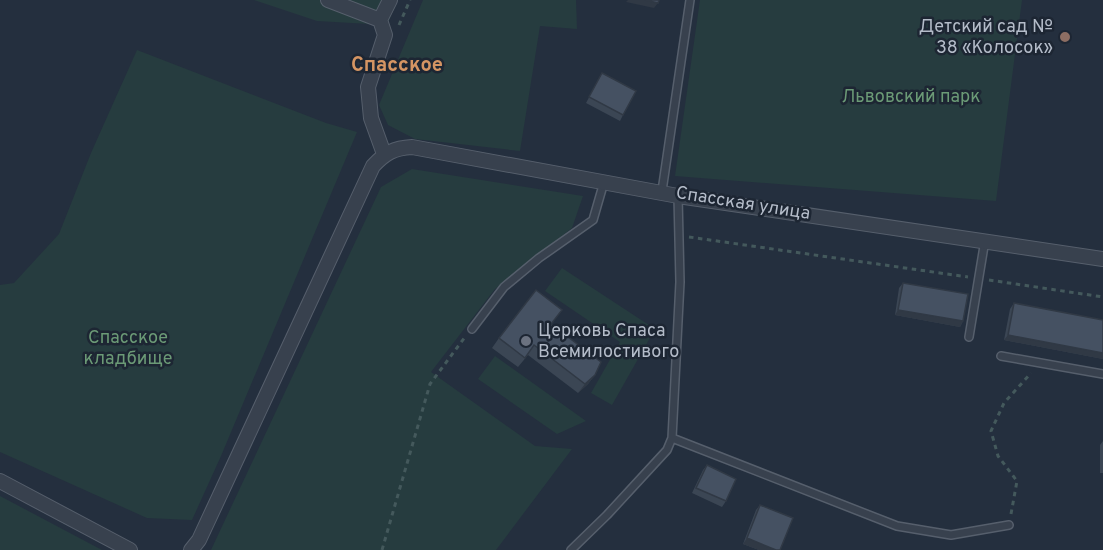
<svg xmlns="http://www.w3.org/2000/svg" width="1103" height="550" viewBox="0 0 1103 550" font-family="Overpass,sans-serif">
	<style>
		.green { fill: #263c3f }
		.lines { fill: none; stroke-linecap: round; stroke-linejoin: round }
		.lane-casing { stroke: #565f6c; stroke-width: 10 }
		.street-casing { stroke: #565f6c; stroke-width: 16 }
		.path { stroke: #44595c; stroke-width: 3; stroke-dasharray: 4.5 4.5; stroke-linecap: butt }
		.lane { stroke: #38414e; stroke-width: 7 }
		.street { stroke: #38414e; stroke-width: 14 }
		.wall { fill: #3b4654 }
		.shaded-wall { fill: #303945 }
		.building { fill: #455162; stroke: #303945; stroke-width: 1.5 }
		.education-dot { fill: #8d6e63; stroke: #1d2633; stroke-width: 2 }
		.worship-dot { fill: #6b7280; stroke: #1d2633; stroke-width: 2 }
		.labels { text-anchor: middle; dominant-baseline: central; stroke-width: 5; stroke-linejoin: round; paint-order: stroke }
		.poi-label { font-size: 18px; fill: #b4bcc9; stroke: #1d2633; text-anchor: end }
		.park-label { font-size: 18px; fill: #6b9a76; stroke: #1d2633 }
		.street-label { font-size: 18px; fill: #b4bcc9; stroke: #1d2633 }
		.neighbourhood-label { font-size: 20px; font-weight: bold; fill: #d59563; stroke: #1d2633 }
	</style>
	<rect width="100%" height="100%" fill="#242f3e"/>
	<!-- green -->
	<path class="green" d="M254,0H398L387,25L317,21Z
		M423,0H576L577,29L540,26L520,151L415,139L388,125L379,105Z
		M700,0H1022L996,201L675,176Z
		M137,50L326,123L357,132L221,456L192,520L147,518L0,452V285L14,283L59,234L91,153Z
		M412,169L583,196L572,228L495,289L431,372L535,446L572,449L496,550H211L381,187Z
		M562,268L655,329L612,405L591,393L620,342L545,291Z
		M495,356L586,421L557,434L478,379Z
		M0,496L102,550H0Z"/>
	<g class="lines">
		<!-- lane casing -->
		<g class="lane-casing">
			<path id="lane" d="M662,191L690,0
				M678,196L680,282L672,438L897,526L951,535L1009,525
				M472,329L504,287L539,258L593,220L604,182
				M969,337L985,240
				M1001,356L1103,374
				M571,550L607,515L667,450L672,438"/>
		</g>
		<!-- street casing -->
		<g class="street-casing">
			<path id="street" d="M328,0L380,20L385,35L368,87L371,118L384,154
				M380,20L390,0
				M0,481L130,550
				M191,550L199,540L373,166C385,153 394,148 412,147L678,196L1103,259"/>
		</g>
		<!-- path -->
		<path class="path" d="M399,25L410,0
			M689,237L968,277
			M989,280L1103,297
			M1011,514L1017,481L998,456L991,431L1004,403L1031,373
			M382,550L430,384L465,337"/>
		<!-- lane -->
		<use href="#lane" class="lane"/>
		<!-- street -->
		<use href="#street" class="street"/>
	</g>
	<!-- wall -->
	<path class="wall" d="M602,73L623,115L620,121L586,103Z
		M903,283L963,321L960,327L895,315L899,288Z
		M1014,303L1103,320V359L1004,340L1010,309Z
		M551,324L595,375L588,384L578,393L528,355L518,367L492,348L499,338Z
		M1103,441V473H1100V445Z
		M707,465L726,501L722,507L692,493L703,470Z
		M760,505L780,550H759L743,544L756,510Z"/>
	<!-- shaded-wall -->
	<path class="shaded-wall" d="M628,0H645L658,3L654,8L626,2Z
		M898,310L963,321L960,327L895,315Z
		M1008,335L1103,353V359L1004,340Z
		M595,375L588,384L578,393L585,384Z
		M747,538L776,550H759L743,544Z"/>
	<!-- building -->
	<path class="building" d="M645,0H659L658,3Z
		M602,73L636,91L623,115L589,97Z
		M903,283L968,294L963,321L898,310Z
		M536,290L562,310L551,324L601,362L595,375L585,384L534,345L525,358L499,338Z
		M1014,303L1103,320V353L1008,335Z
		M707,465L736,479L726,501L696,488Z
		M760,505L793,518L780,550H776L747,538Z"/>
	<!-- markers -->
	<circle class="education-dot" cx="1065" cy="37" r="6"/>
	<circle class="worship-dot" cx="526" cy="341" r="6"/>
	<g class="labels">
		<!-- poi labels -->
		<g class="poi-label">
			<text x="1053" y="27">Детский сад №<tspan x="1053" dy="21">38 «Колосок»</tspan></text>
			<text x="538" y="331" text-anchor="start">Церковь Спаса<tspan x="538" dy="21">Всемилостивого</tspan></text>
		</g>
		<!-- park labels -->
		<g class="park-label">
			<text x="911" y="97">Львовский парк</text>
			<text x="128" y="338">Спасское<tspan x="128" dy="21">кладбище</tspan></text>
		</g>
		<!-- street labels -->
		<g class="street-label">
			<text transform="translate(743 204) rotate(9)">Спасская улица</text>
		</g>
		<!-- neighbourhood labels -->
		<g class="neighbourhood-label">
			<text x="397" y="66">Спасское</text>
		</g>
	</g>
</svg>
